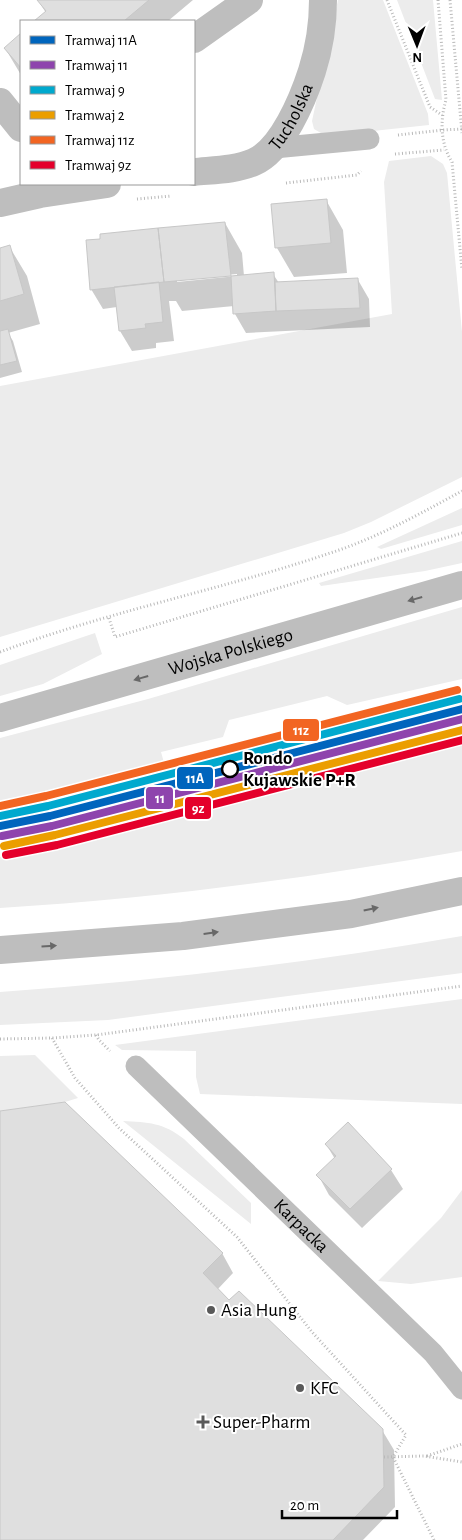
<svg xmlns="http://www.w3.org/2000/svg" width="462" height="1540" viewBox="0 0 462 1540" font-family="'Alegreya Sans',sans-serif">
	<style>
		.green { fill: #ececec }
		.shadow { fill: #0003; fill-rule: evenodd }
		.building { fill: #dfdfdf; stroke: #c7c7c7 }
		.lines { fill: none; stroke-linecap: round; stroke-linejoin: round }
		.path { stroke: #b9b9b9; stroke-width: 3; stroke-dasharray: 1 2.5; stroke-linecap: butt }
		.service { stroke: #bebebe; stroke-width: 21 }
		.minor { stroke: #bebebe; stroke-width: 28 }
		.tertiary { stroke: #bebebe; stroke-width: 28 }
		.tram-1-casing { stroke: #fff; stroke-width: 11 }
		.tram-2-casing { stroke: #fff; stroke-width: 11 }
		.tram-3-casing { stroke: #fff; stroke-width: 11 }
		.tram-4-casing { stroke: #fff; stroke-width: 11 }
		.tram-5-casing { stroke: #fff; stroke-width: 11 }
		.tram-6-casing { stroke: #fff; stroke-width: 11 }
		.tram-1 { stroke: #0065bd; stroke-width: 8 }
		.tram-2 { stroke: #8e44ad; stroke-width: 8 }
		.tram-3 { stroke: #00a9ce; stroke-width: 8 }
		.tram-4 { stroke: #eb9e00; stroke-width: 8 }
		.tram-5 { stroke: #f26522; stroke-width: 8 }
		.tram-6 { stroke: #e4002b; stroke-width: 8 }
		.oneway { fill: #686868 }
		.stop-dot { fill: #fff; stroke: #000; stroke-width: 2.5 }
		.poi-dot { fill: #595959; stroke: #fff; stroke-width: 2 }
		.labels { text-anchor: middle; dominant-baseline: central; stroke-width: 4; stroke-linejoin: round; paint-order: stroke }
		.street-label { font-size: 19px; fill: #000; stroke: #fff }
		.stop-label { font-size: 19px; font-weight: bold; fill: #000; stroke: #fff; text-anchor: start }
		.poi-label { font-size: 19px; fill: #000; stroke: #fff; text-anchor: start }
		.line-badge { stroke: #fff; stroke-width: 2 }
		.badge-label { font-size: 14px; text-anchor: middle; font-weight: bold; fill: #fff }
	</style>
	<rect width="100%" height="100%" fill="#fff"/>
	<!-- green -->
	<path class="green" d="M338,0H383L428,114L429,125L326,136L314,129L312,121Z
		M397,0H433L442,100L435,99Z
		M431,156L443,164L447,173L462,332V477L371,522L344,533L0,637V386L392,314L384,182L389,161Z
		M462,508V525L381,549L377,547Z
		M462,541V563L425,571L321,586L319,583Z
		M462,607V679L347,705L327,696L229,720L223,737L161,752L168,777L0,813V738L148,699Z
		M95,633L102,654L43,684L0,696V665Z
		M462,743V851C309,878 155,899 0,908V857L97,834Z
		M462,936V973L108,1020L0,1025V992C155,981 309,963 462,936Z
		M462,999V1104L200,1094L196,1077V1051L122,1050L115,1045Z
		M35,1055L78,1098L65,1102L0,1111V1056Z
		M123,1121C148,1122 164,1123 184,1139L251,1203V1224Z
		M462,1190V1277L411,1284L378,1281L441,1218Z"/>
	<!-- shadow -->
	<path class="shadow" d="M38,0H193L168,21H36L46,13Z
		M21,34V75L5,48Z
		M326,200L343,230L347,273L294,277L277,248Z
		M225,223L242,253L244,276L273,274L279,283L358,280L369,299L370,327L246,333L235,314L234,306L182,311L176,301H169L174,341L156,343V348L132,351L120,331L117,307L103,309L91,289ZM237,274V276L177,282V279Z
		M9,246L27,276L40,324L8,333L13,341L22,372L0,378V249Z
		M0,1112L222,1253L233,1273L217,1290L229,1302L382,1430L394,1450L395,1507L363,1540H0Z
		M348,1124L391,1170L403,1189L362,1228L329,1195L318,1175L335,1159L326,1144Z"/>
	<!-- building -->
	<path class="building" d="M37,0H149L124,21H34L46,11Z
		M21,33V68L4,48Z
		M327,199L331,243L275,248L271,204Z
		M225,222L231,276L164,282L158,228Z
		M158,228L164,282L90,290L86,240L100,239V234Z
		M10,245L24,294L0,301V248Z
		M274,272L276,311L233,314L231,276Z
		M358,278L360,308L276,311L275,282Z
		M159,282L163,322L145,324L146,328L119,331L114,287Z
		M8,329L17,361L0,365V331Z
		M65,1102L223,1253L203,1273L229,1300L239,1291L383,1429L384,1487L333,1540H0V1111Z
		M348,1122L392,1169L350,1209L316,1175L336,1156L325,1144Z"/>
	<g class="lines">
		<!-- path -->
		<path class="path" d="M387,0L430,107L442,115
			M438,0L446,100C440,120 440,143 452,162L462,270
			M450,0L462,133
			M398,135L443,130L462,129
			M395,154L444,150
			M286,183L357,175L361,171
			M137,199L171,196
			M109,618L115,637L462,533
			M0,652C112,610 230,588 342,549C384,534 423,512 462,491
			M172,763L462,690
			M96,1035L99,1040L110,1051
			M52,1038L75,1078L119,1128L237,1237L312,1332L406,1435L393,1457L434,1540
			M0,1039L52,1038L96,1035L462,986
			M427,1456L462,1444
			M384,1457L424,1456L462,1462"/>
		<!-- service -->
		<g class="service">
			<path d="M274,148L369,139"/>
			<path id="s1" d="M136,1066L433,1353L462,1389"/>
		</g>
		<!-- minor -->
		<g class="minor">
			<path d="M194,39L249,0"/>
			<path d="M0,102L21,128"/>
			<path id="s2" d="M194,172C213,170 236,170 254,162C282,150 303,99 312,71C319,49 323,23 323,0"/>
			<path d="M0,203L40,194L107,184"/>
		</g>
		<!-- tertiary -->
		<g class="tertiary">
			<path id="s3" d="M0,718L462,585"/>
			<path d="M0,950L183,936L351,914L462,891"/>
		</g>
		<!-- tram-1 casing -->
		<g class="tram-1-casing">
			<path id="tram-1" d="M0,826L50,816L462,709"/>
		</g>
		<!-- tram-2 casing -->
		<g class="tram-2-casing">
			<path id="tram-2" d="M2,836L52,826L462,719"/>
		</g>
		<!-- tram-3 casing -->
		<g class="tram-3-casing">
			<path id="tram-3" d="M0,816L48,806L459,699"/>
		</g>
		<!-- tram-4 casing -->
		<g class="tram-4-casing">
			<path id="tram-4" d="M4,846L55,835L462,730"/>
		</g>
		<!-- tram-5 casing -->
		<g class="tram-5-casing">
			<path id="tram-5" d="M0,806L46,796L457,690"/>
		</g>
		<!-- tram-6 casing -->
		<g class="tram-6-casing">
			<path id="tram-6" d="M6,855L57,845L462,740"/>
		</g>
		<!-- tram-1 -->
		<use href="#tram-1" class="tram-1"/>
		<!-- tram-2 -->
		<use href="#tram-2" class="tram-2"/>
		<!-- tram-3 -->
		<use href="#tram-3" class="tram-3"/>
		<!-- tram-4 -->
		<use href="#tram-4" class="tram-4"/>
		<!-- tram-5 -->
		<use href="#tram-5" class="tram-5"/>
		<!-- tram-6 -->
		<use href="#tram-6" class="tram-6"/>
	</g>
	<!-- one-way arrows -->
	<defs><path id="oneway-solid" d="M-6-.8H1V-3.2L6.5 0L1 3.2V.8H-6Z" transform="scale(1.25)"/></defs>
	<g class="oneway">
		<use href="#oneway-solid" transform="translate(415 599) rotate(164)"/>
		<use href="#oneway-solid" transform="translate(141 678) rotate(164)"/>
		<use href="#oneway-solid" transform="translate(371 909) rotate(-12)"/>
		<use href="#oneway-solid" transform="translate(211 933) rotate(-8)"/>
		<use href="#oneway-solid" transform="translate(49 946) rotate(-4)"/>
	</g>
	<!-- markers -->
	<circle class="stop-dot" cx="230" cy="769" r="8"/>
	<g class="poi-dot">
		<circle cx="211" cy="1310" r="5"/>
		<circle cx="300" cy="1388" r="5"/>
		<path d="M200.5 1414.5h5v5h5v5h-5v5h-5v-5h-5v-5h5z"/>
	</g>
	<g class="labels">
		<!-- street labels -->
		<g class="street-label">
			<text stroke="none"><textPath href="#s2" startOffset="121">Tucholska</textPath></text>
			<text stroke="none"><textPath href="#s3" startOffset="240">Wojska Polskiego</textPath></text>
			<text stroke="none"><textPath href="#s1" startOffset="230">Karpacka</textPath></text>
		</g>
		<!-- stop labels -->
		<g class="stop-label">
			<text x="243" y="758">Rondo<tspan x="243" dy="22">Kujawskie P+R</tspan></text>
		</g>
		<!-- poi labels -->
		<g class="poi-label">
			<text x="221" y="1310">Asia Hung</text>
			<text x="310" y="1388">KFC</text>
			<text x="213" y="1422">Super-Pharm</text>
		</g>
	</g>
	<g class="line-badge">
		<rect x="282" y="718" width="38" height="24" rx="5" fill="#f26522"/>
		<rect x="176" y="766" width="38" height="24" rx="5" fill="#0065bd"/>
		<rect x="145" y="786" width="29" height="24" rx="5" fill="#8e44ad"/>
		<rect x="184" y="796" width="28" height="24" rx="5" fill="#e4002b"/>
	</g>
	<g class="badge-label">
		<text x="301" y="735">11z</text>
		<text x="195" y="783">11A</text>
		<text x="160" y="803">11</text>
		<text x="198" y="813">9z</text>
	</g>
	<!-- legend -->
	<rect x="20" y="20" width="175" height="165" fill="#ffffff" stroke="#999999"/>
	<rect x="30" y="36" width="25" height="8" fill="#0065bd" stroke="#999999"/>
	<text x="65" y="45" font-size="15" fill="#000000">Tramwaj 11A</text>
	<rect x="30" y="61" width="25" height="8" fill="#8e44ad" stroke="#999999"/>
	<text x="65" y="70" font-size="15" fill="#000000">Tramwaj 11</text>
	<rect x="30" y="86" width="25" height="8" fill="#00a9ce" stroke="#999999"/>
	<text x="65" y="95" font-size="15" fill="#000000">Tramwaj 9</text>
	<rect x="30" y="111" width="25" height="8" fill="#eb9e00" stroke="#999999"/>
	<text x="65" y="120" font-size="15" fill="#000000">Tramwaj 2</text>
	<rect x="30" y="136" width="25" height="8" fill="#f26522" stroke="#999999"/>
	<text x="65" y="145" font-size="15" fill="#000000">Tramwaj 11z</text>
	<rect x="30" y="161" width="25" height="8" fill="#e4002b" stroke="#999999"/>
	<text x="65" y="170" font-size="15" fill="#000000">Tramwaj 9z</text>
	<!-- north arrow -->
	<g transform="translate(417 45) rotate(179)" stroke="#ffffff" stroke-width="4" paint-order="stroke">
	<path d="M0-4L9 19L0 12L-9 19Z" fill="#000000"/>
	<text y="-8" font-size="14" font-weight="bold" text-anchor="middle" fill="#000000">N</text>
	</g>
	<!-- scale -->
	<path d="M282 1510v8h115v-8" fill="none" stroke="#000000" stroke-width="2.5"/>
	<text x="290" y="1510" font-size="15" fill="#000000" stroke="#ffffff" stroke-width="4" paint-order="stroke">20 m</text>
</svg>
